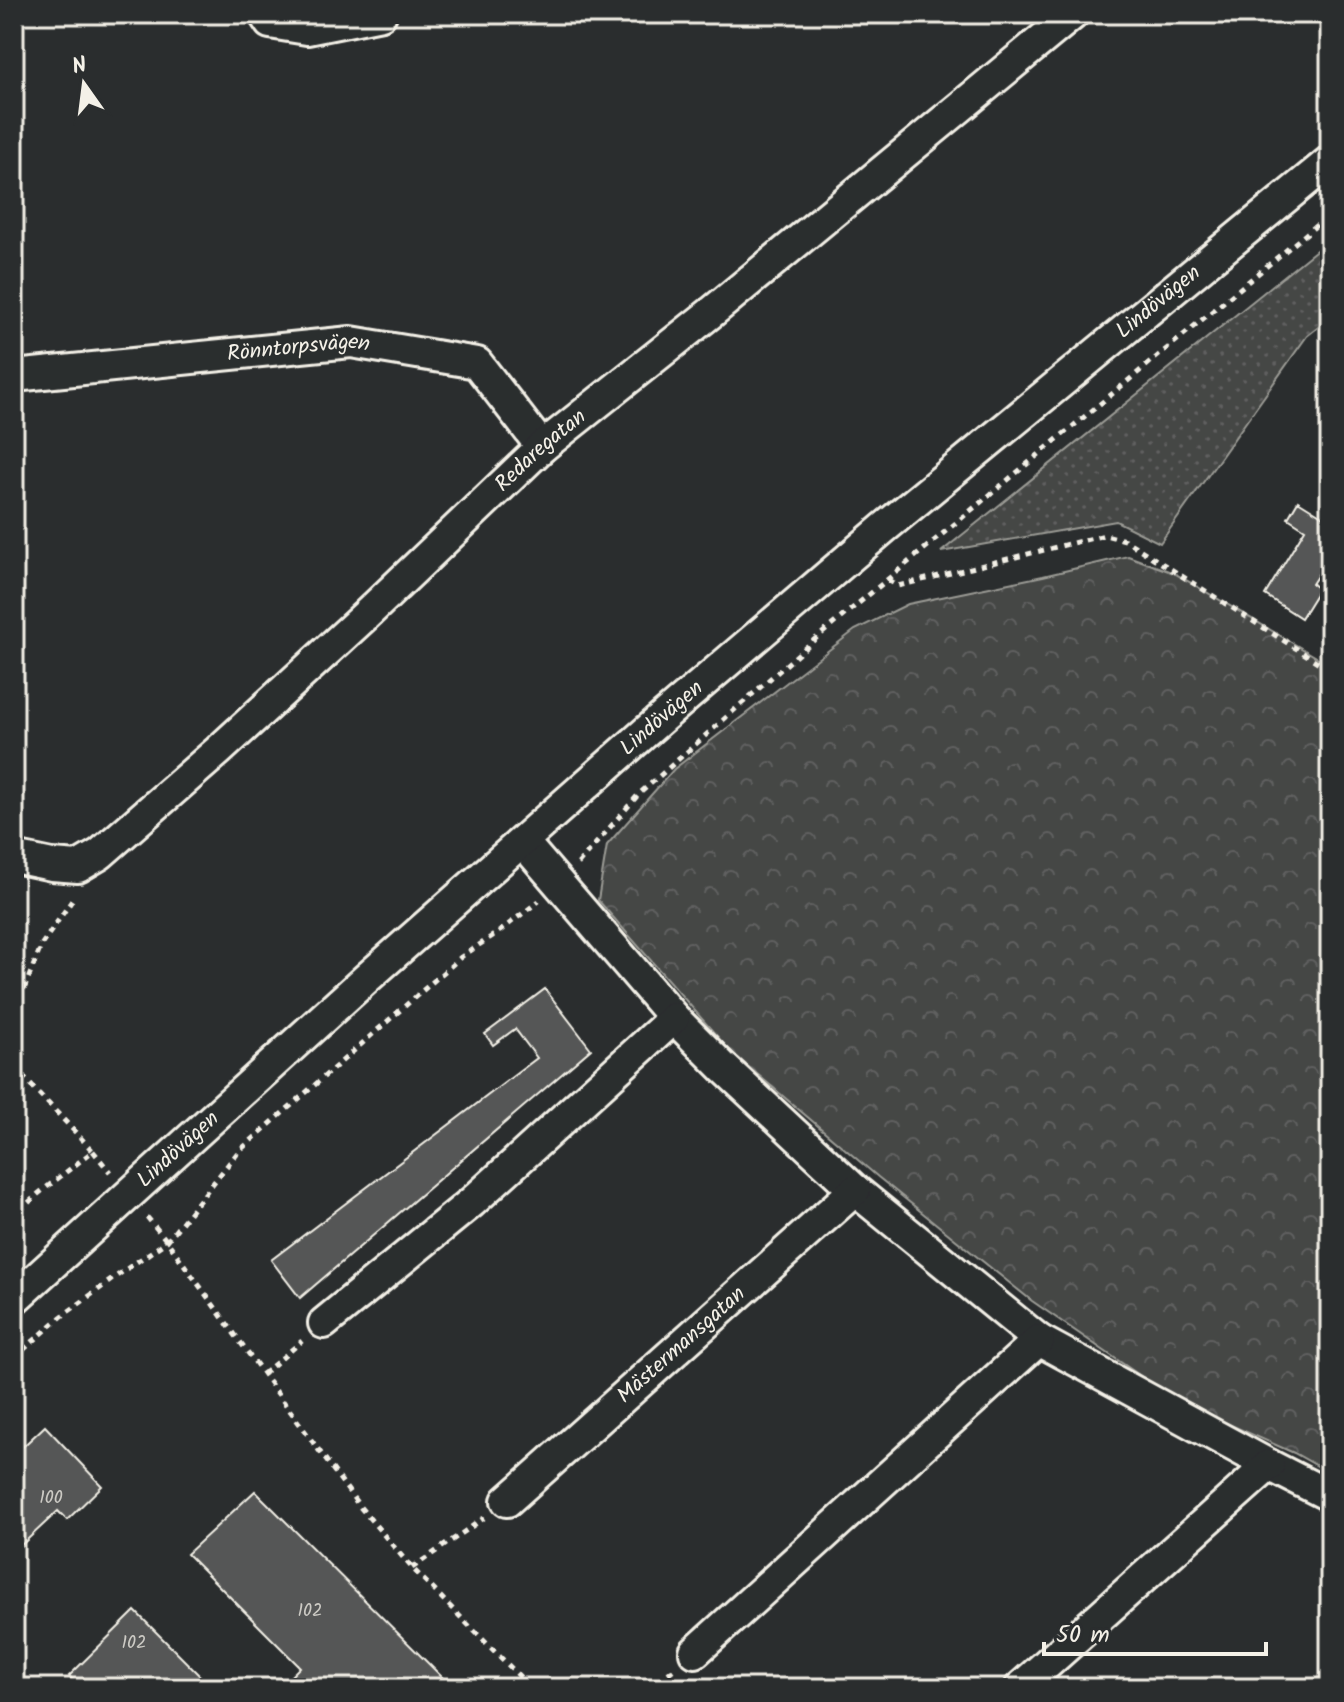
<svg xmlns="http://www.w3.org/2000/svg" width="1344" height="1702" viewBox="0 0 1344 1702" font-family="Kalam,sans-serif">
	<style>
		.grass { fill: url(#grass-dots); stroke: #9c9c96; stroke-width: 2 }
		.forest { fill: url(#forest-crowns); stroke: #9c9c96; stroke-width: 2 }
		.building { fill: #555756; stroke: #f4f1e8; stroke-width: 2 }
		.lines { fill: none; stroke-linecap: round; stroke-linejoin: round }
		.street-casing { stroke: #f4f1e8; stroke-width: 36 }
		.path { stroke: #f4f1e8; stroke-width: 5; stroke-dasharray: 6 6; stroke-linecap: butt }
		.street { stroke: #2a2d2e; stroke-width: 30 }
		.labels { text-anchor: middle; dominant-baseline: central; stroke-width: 7; stroke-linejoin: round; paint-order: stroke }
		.number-label { font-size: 18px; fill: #cccac4 }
		.street-label { font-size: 22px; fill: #f4f1e8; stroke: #2a2d2e }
	</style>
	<defs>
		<pattern id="grass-dots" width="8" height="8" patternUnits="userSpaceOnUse" patternTransform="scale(2)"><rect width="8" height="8" fill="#444645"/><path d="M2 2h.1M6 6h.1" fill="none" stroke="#606160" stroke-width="1.8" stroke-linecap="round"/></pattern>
		<pattern id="forest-crowns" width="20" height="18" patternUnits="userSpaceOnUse" patternTransform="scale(2)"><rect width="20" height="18" fill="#444645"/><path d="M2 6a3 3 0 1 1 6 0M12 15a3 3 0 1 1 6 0" fill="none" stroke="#606160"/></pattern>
	</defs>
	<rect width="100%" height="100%" fill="#2a2d2e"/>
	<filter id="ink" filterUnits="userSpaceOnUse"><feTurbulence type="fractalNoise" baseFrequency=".0125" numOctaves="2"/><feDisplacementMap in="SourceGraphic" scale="16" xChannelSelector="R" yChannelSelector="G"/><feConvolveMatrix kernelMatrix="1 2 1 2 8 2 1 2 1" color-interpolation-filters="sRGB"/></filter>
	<g filter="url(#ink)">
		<!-- grass -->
		<path class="grass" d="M1330,239V318L1307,336L1160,543L1116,521L941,552Z"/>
		<!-- forest -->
		<path class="forest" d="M1128,556L1174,573L1330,665V1473L1294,1453L1177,1401L1032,1301L878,1177L730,1051L598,900L607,845L674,769L855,630L908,604L1043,576Z"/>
		<!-- building -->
		<path class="building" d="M1298,501L1330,521V556L1312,584L1319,589L1301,618L1265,595L1305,529L1288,518Z
			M545,989L591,1049L300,1298L271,1260L537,1058L515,1029L493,1045L485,1034Z
			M45,1426L102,1486L67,1520L58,1511L14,1552V1480L20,1475L14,1469V1455Z
			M255,1491L453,1688H279L300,1667L187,1554Z
			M135,1611L212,1688H81L69,1676Z"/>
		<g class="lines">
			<!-- street casing -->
			<g class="street-casing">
				<g id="street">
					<path d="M264,14L270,23L307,29L381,14"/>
					<path id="s1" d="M14,376L351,342L477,363L542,447"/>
					<path d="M523,842L674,1018L724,1068L855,1190L1039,1340L1269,1465L1330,1496"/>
					<path id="s2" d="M14,857L52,865L78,867L100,854L218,751L366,615L542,447L712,312L1073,14"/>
					<path id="s3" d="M14,1299L367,978L664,716L884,528L1330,161"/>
					<path d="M324,1323L472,1202L674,1018"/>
					<path id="s4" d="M507,1501L855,1190"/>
					<path d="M695,1652L1039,1340"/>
					<path d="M1020,1688L1269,1465"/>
				</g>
			</g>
			<!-- path -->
			<path class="path" d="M888,580L898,586L1105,535L1125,540L1327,668L1330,663
				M578,864L639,794L814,640L1330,214
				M14,1048L19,1002L42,944L75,896
				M14,1067L93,1151L38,1194L14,1216
				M93,1151L110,1172
				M147,1217L167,1241L360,1507L412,1568L531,1688
				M14,1358L61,1317L125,1270L167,1241L238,1152L461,957L500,931L539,901
				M263,1374L302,1341
				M412,1568L484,1518
				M649,1688L674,1669"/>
			<!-- street -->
			<use href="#street" class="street"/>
		</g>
	</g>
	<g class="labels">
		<!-- number labels -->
		<g class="number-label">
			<text x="51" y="1498">100</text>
			<text x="310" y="1611">102</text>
			<text x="134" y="1643">102</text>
		</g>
		<!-- street labels -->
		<g class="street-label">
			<text stroke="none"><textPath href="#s3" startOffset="1518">Lindövägen</textPath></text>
			<text stroke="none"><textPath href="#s1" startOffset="286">Rönntorpsvägen</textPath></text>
			<text stroke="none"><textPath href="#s2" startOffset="688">Redaregatan</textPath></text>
			<text stroke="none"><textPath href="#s3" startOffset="870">Lindövägen</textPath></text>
			<text stroke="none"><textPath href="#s3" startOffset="222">Lindövägen</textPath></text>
			<text stroke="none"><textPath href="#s4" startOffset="234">Mästermansgatan</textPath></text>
		</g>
	</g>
	<!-- margin -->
	<rect width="1344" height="1702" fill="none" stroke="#2a2d2e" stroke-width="48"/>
	<rect x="24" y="24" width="1296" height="1654" fill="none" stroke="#f4f1e8" stroke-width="3" filter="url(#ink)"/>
	<!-- north arrow -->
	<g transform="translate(84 84) rotate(346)" stroke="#2a2d2e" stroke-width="6" paint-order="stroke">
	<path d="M0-6L14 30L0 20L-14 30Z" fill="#f4f1e8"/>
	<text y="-12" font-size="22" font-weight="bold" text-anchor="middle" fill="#f4f1e8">N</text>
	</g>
	<!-- scale -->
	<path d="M1044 1642v12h222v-12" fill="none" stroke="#f4f1e8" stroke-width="4"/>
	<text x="1056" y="1642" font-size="24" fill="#f4f1e8" stroke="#2a2d2e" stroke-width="6" paint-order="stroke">50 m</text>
</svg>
